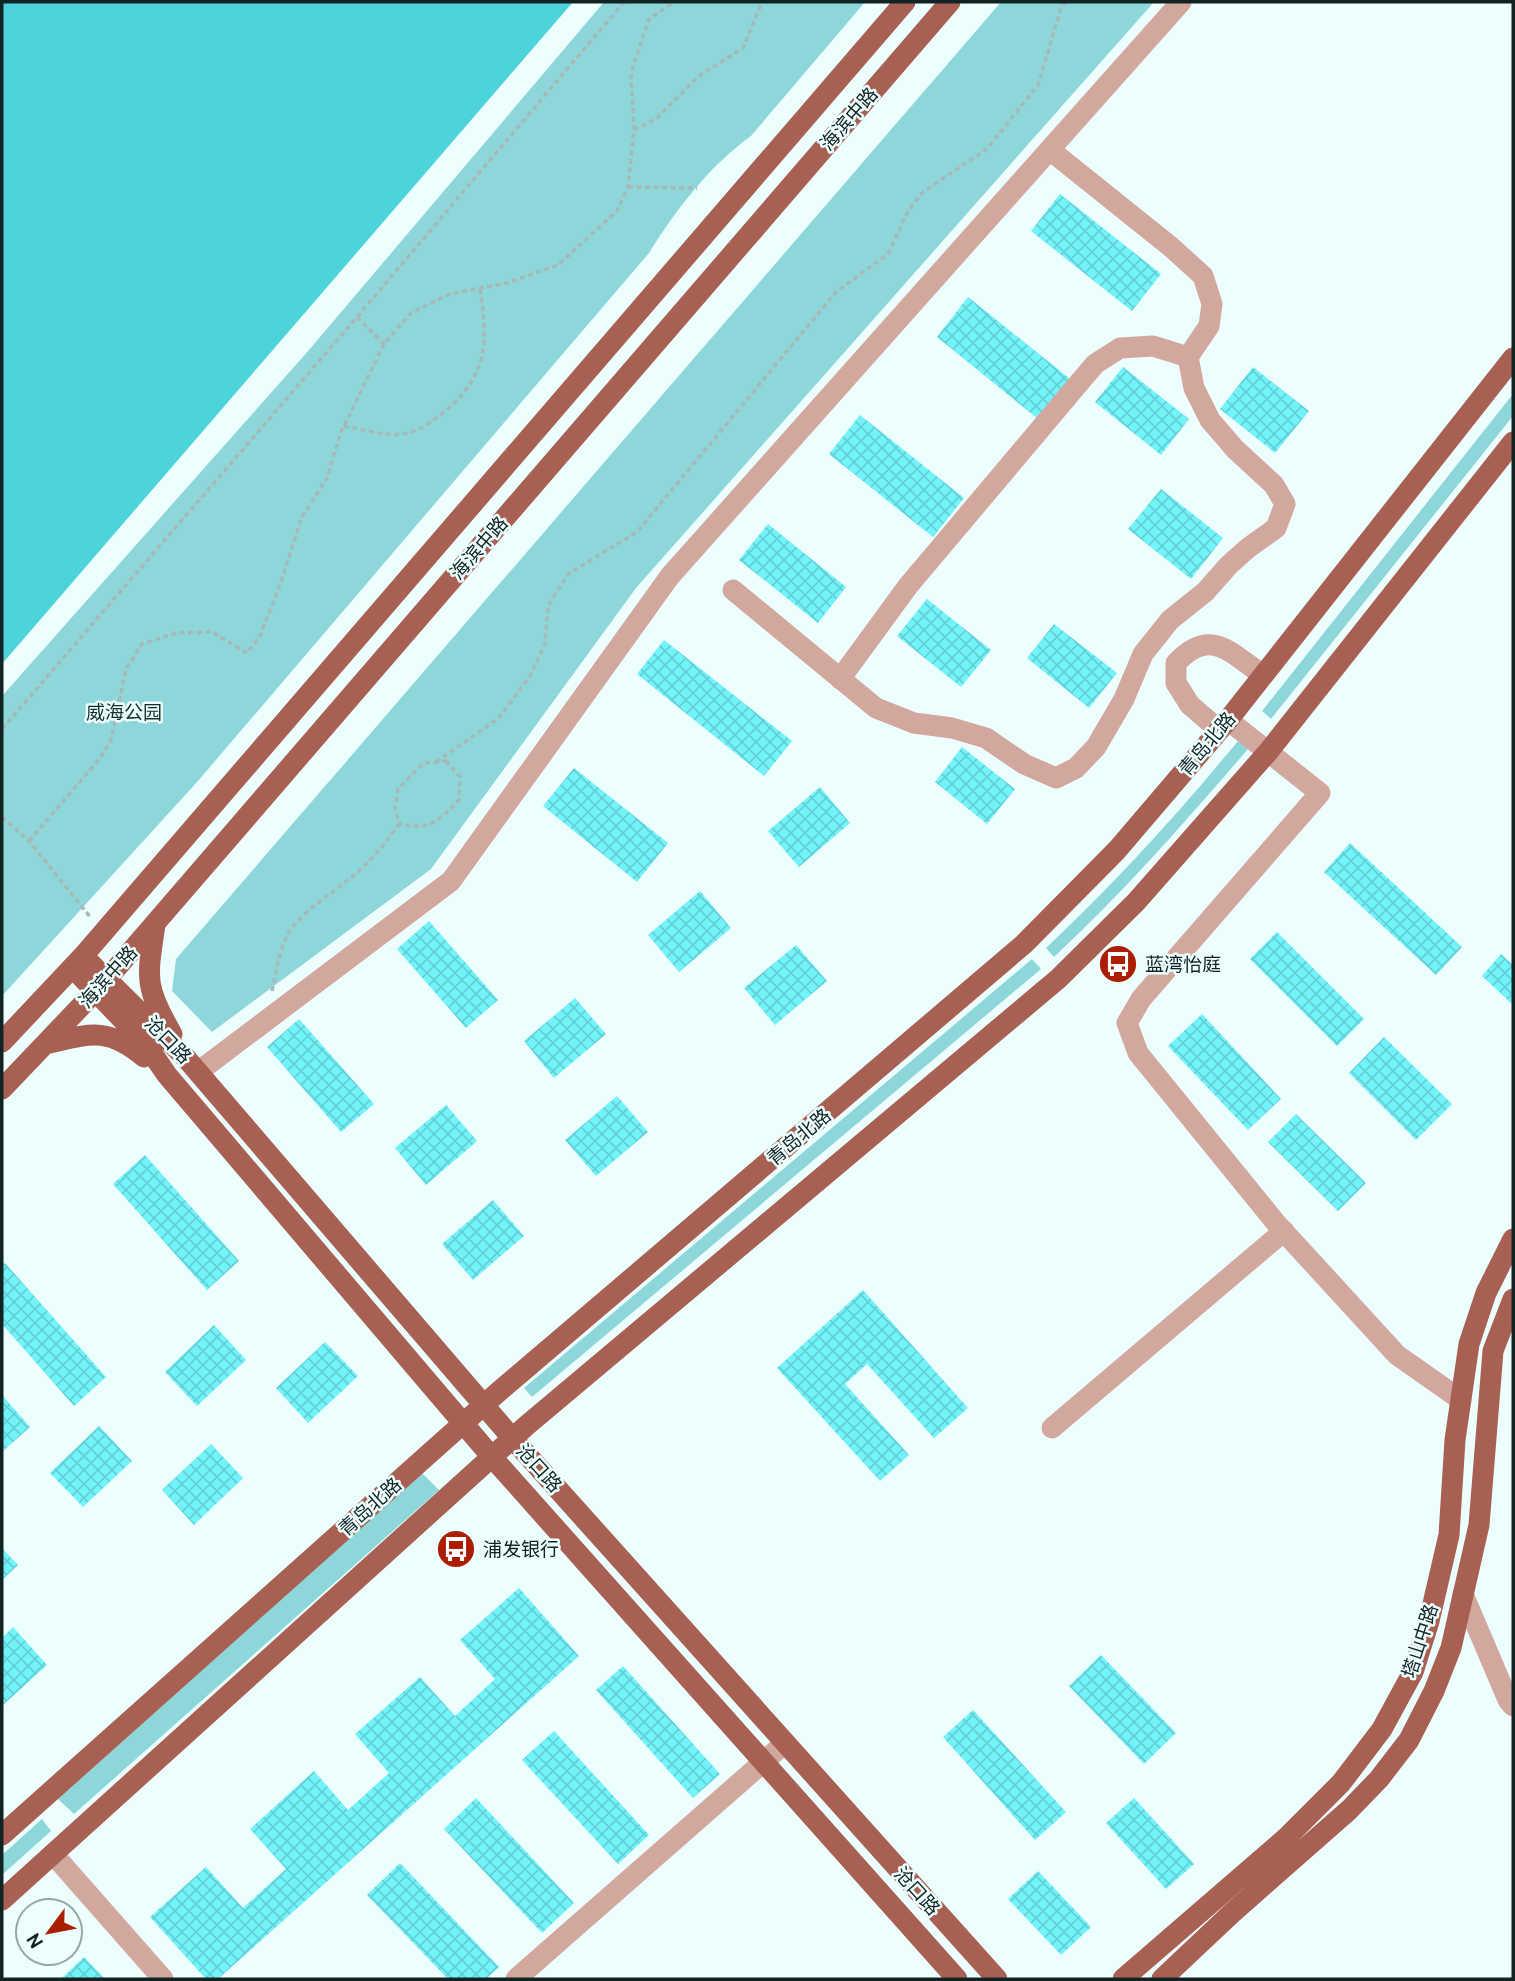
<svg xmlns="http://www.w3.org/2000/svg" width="1515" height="1981" viewBox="0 0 1515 1981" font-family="Cabin,'Noto Sans SC',sans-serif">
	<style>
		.green { fill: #8dd7db }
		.water { fill: #4dd3da }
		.building { fill: url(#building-cross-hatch) }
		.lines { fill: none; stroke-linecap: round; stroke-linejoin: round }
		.path { stroke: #a7b8b9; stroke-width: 3.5; stroke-dasharray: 5 3.5; stroke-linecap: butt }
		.minor { stroke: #d1a79e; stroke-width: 21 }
		.major { stroke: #a86052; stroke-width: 21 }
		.labels { text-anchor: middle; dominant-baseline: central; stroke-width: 5; stroke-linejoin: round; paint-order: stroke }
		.street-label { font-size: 19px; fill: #122324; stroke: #edfeff }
		.park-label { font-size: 19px; fill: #172e2f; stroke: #edfeff }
		.poi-label { font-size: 19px; fill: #122324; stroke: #edfeff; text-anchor: start }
	</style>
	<defs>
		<pattern id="building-cross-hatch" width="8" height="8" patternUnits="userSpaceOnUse" patternTransform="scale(1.75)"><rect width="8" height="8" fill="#72f3fa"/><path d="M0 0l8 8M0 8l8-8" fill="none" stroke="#62d0d6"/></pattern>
	</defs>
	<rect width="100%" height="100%" fill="#edfeff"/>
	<!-- green -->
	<path class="green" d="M604,2H865L751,136C709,166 676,210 649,253L198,781L2,996V696L309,350Z
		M1001,2H1154L636,588L431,869L212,1032L172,991L176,959Z
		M1513,394V416L1271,719L1262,711Z
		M1238,741L1248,749C1186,821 1124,892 1054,957L1046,948C1116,882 1177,815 1238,741Z
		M1032,959L1041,969L532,1397L524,1388Z
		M422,1473L439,1490L74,1814L58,1799Z
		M42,1819L51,1831L2,1875V1855Z"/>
	<!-- water -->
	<path class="water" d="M2,2H573L2,664Z"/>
	<!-- building -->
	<path class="building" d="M1060,194L1161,274L1132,311L1031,231Z
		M968,297L1070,379L1038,419L937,337Z
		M1123,367L1189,419L1161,455L1095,402Z
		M1253,367L1309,411L1275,453L1220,409Z
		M860,415L964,498L933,537L829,454Z
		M1161,489L1223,538L1191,579L1128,529Z
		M768,524L846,587L818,623L739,560Z
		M927,599L991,650L961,687L897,636Z
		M1054,624L1117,673L1089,708L1027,658Z
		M664,640L792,741L764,776L637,674Z
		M962,747L1015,789L987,824L935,782Z
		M574,768L668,843L637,882L543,806Z
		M820,787L850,823L799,867L768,831Z
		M1350,843L1462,947L1436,975L1324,872Z
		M700,891L731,928L679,972L648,935Z
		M429,921L498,1000L466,1028L397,949Z
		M1277,932L1364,1019L1337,1046L1250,959Z
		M796,945L827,981L775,1025L744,988Z
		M1501,954L1513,965V1005L1482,976Z
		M575,998L606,1034L554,1078L524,1041Z
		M1202,1014L1281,1099L1248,1130L1168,1046Z
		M299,1019L374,1104L341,1132L267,1047Z
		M1384,1037L1452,1104L1416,1140L1349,1073Z
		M617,1096L648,1132L596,1176L565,1140Z
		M446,1105L477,1141L426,1185L395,1148Z
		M1296,1114L1366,1183L1338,1211L1268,1142Z
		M145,1155L239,1261L207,1290L113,1184Z
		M493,1200L524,1236L473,1280L442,1244Z
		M5,1263L106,1377L74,1406L2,1324V1265Z
		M863,1290L968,1408L934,1438L867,1364L845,1384L909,1455L880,1481L777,1368Z
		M214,1325L246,1360L197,1406L165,1372Z
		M325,1342L358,1376L308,1423L276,1388Z
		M2,1395L30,1427L2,1452Z
		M99,1426L132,1461L83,1507L50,1473Z
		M211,1444L243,1478L194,1525L162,1490Z
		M2,1548L18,1565L2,1580Z
		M519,1588L579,1656L218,1979H206L150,1917L206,1867L243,1908L286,1869L250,1829L314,1771L348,1810L389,1773L355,1734L420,1677L455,1716L495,1679L460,1640Z
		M13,1627L47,1665L2,1706V1638Z
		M1101,1655L1176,1733L1144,1764L1069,1686Z
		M623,1666L720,1774L693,1798L596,1690Z
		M973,1710L1066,1812L1035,1840L943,1737Z
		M554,1731L649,1835L618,1864L522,1760Z
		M476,1798L574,1903L542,1933L444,1829Z
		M1134,1798L1194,1864L1166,1889L1106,1823Z
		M400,1863L499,1967L486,1979H448L367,1895Z
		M1038,1871L1091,1927L1061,1955L1008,1899Z
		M84,1957L105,1979H61Z"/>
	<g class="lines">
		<!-- path -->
		<path class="path" d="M634,130L656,119L699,76L743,48L762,2
			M628,187L697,188
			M357,317L384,344
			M344,426C359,429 389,437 403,434C420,431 433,421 445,411C489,374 488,341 480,288
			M2,729L357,317L624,2
			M446,761L460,777L459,800C439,821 429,831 399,824L395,807L398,789L424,763Z
			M436,762L499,718L530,676L545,644L548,606L568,574L637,532L836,292L888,254L908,211L923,192L987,149L1038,85L1061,8L1067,2
			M2,817L29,841L91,918
			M29,841L101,757L111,740L126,669L142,644L176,633L212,632L247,653L260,636L281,582L301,519L327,478L341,432L384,344L411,313L450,294L507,283L558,265L617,211L628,187L634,130L631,73L649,19L674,2
			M272,991C276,972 279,951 288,934C298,915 331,894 348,880C369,864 384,845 399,824"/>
		<!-- minor -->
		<path class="minor" d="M1050,150L1171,247L1203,276L1212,304L1209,326L1188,357
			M733,590L876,708L914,723L952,728L986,738L1024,764L1056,778L1076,768L1096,747L1124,699L1143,654L1170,620L1205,592L1229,565L1248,548L1276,528L1285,504L1274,485L1235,449L1210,420L1194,388L1188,357L1153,346L1120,348L1095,364L908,586L840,679
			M1228,720L1320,793L1141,999L1127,1023L1138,1053L1276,1223L1397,1355L1461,1400
			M1219,730L1190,705L1176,683V663C1211,626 1230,653 1263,675
			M198,1072L451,881L670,576L1181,2
			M1052,1428L1284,1231
			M1463,1594L1508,1700L1513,1706
			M53,1854L163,1979
			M516,1979L785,1743"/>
		<!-- major -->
		<path class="major" d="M155,925C147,978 144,986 172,1034
			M83,956L185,1057L512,1438L997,1979
			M73,968L145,1043L167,1075L491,1456L957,1979
			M2,1042L83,956L905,2
			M45,1044C89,1034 107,1026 144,1057
			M2,1089L107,979L950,2
			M2,1835L496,1394L1024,944L1117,850L1228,720L1513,358
			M2,1900L526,1426L1058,979L1136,902L1268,752L1513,442
			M1123,1979L1286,1838L1341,1783L1382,1729L1413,1672L1429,1621L1449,1535L1455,1440L1469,1344L1486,1293L1513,1239
			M1162,1979L1232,1913L1349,1810L1379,1779L1409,1740L1434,1691L1451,1648L1479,1525L1493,1351L1513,1299"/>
	</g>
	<!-- icons -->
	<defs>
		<g id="bus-disc" transform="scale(2.0125)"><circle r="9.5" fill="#ac1e02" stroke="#edfeff"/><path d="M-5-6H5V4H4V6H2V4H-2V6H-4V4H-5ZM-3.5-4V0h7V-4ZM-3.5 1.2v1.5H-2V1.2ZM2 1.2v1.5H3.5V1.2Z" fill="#fff"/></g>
	</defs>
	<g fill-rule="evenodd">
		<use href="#bus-disc" x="1118" y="964"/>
		<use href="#bus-disc" x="456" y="1549"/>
	</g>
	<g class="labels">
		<!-- street labels -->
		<g class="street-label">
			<text transform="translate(849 119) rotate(-49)">海滨中路</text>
			<text transform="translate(479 548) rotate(-49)">海滨中路</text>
			<text transform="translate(1207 744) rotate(-50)">青岛北路</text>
			<text transform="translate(108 977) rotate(-48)">海滨中路</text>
			<text transform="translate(168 1040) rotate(46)">沧口路</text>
			<text transform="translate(799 1137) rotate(-40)">青岛北路</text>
			<text transform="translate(539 1468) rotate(48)">沧口路</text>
			<text transform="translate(370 1507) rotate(-42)">青岛北路</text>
			<text transform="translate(1420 1641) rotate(-72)">塔山中路</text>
			<text transform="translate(917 1891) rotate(48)">沧口路</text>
		</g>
		<!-- park labels -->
		<g class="park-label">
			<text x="124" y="712">威海公园</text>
		</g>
		<!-- poi labels -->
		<g class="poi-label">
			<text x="1145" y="964">蓝湾怡庭</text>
			<text x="483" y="1549">浦发银行</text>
		</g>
	</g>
	<!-- border -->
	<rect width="1515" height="1981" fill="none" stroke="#122324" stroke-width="7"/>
	<!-- north arrow -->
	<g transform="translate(49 1932) rotate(238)"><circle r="33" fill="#edfeff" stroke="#95a6a7" stroke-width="2"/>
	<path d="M0-5L12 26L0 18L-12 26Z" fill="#ac1e02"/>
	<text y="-10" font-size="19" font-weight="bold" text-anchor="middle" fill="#122324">N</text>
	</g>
</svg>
